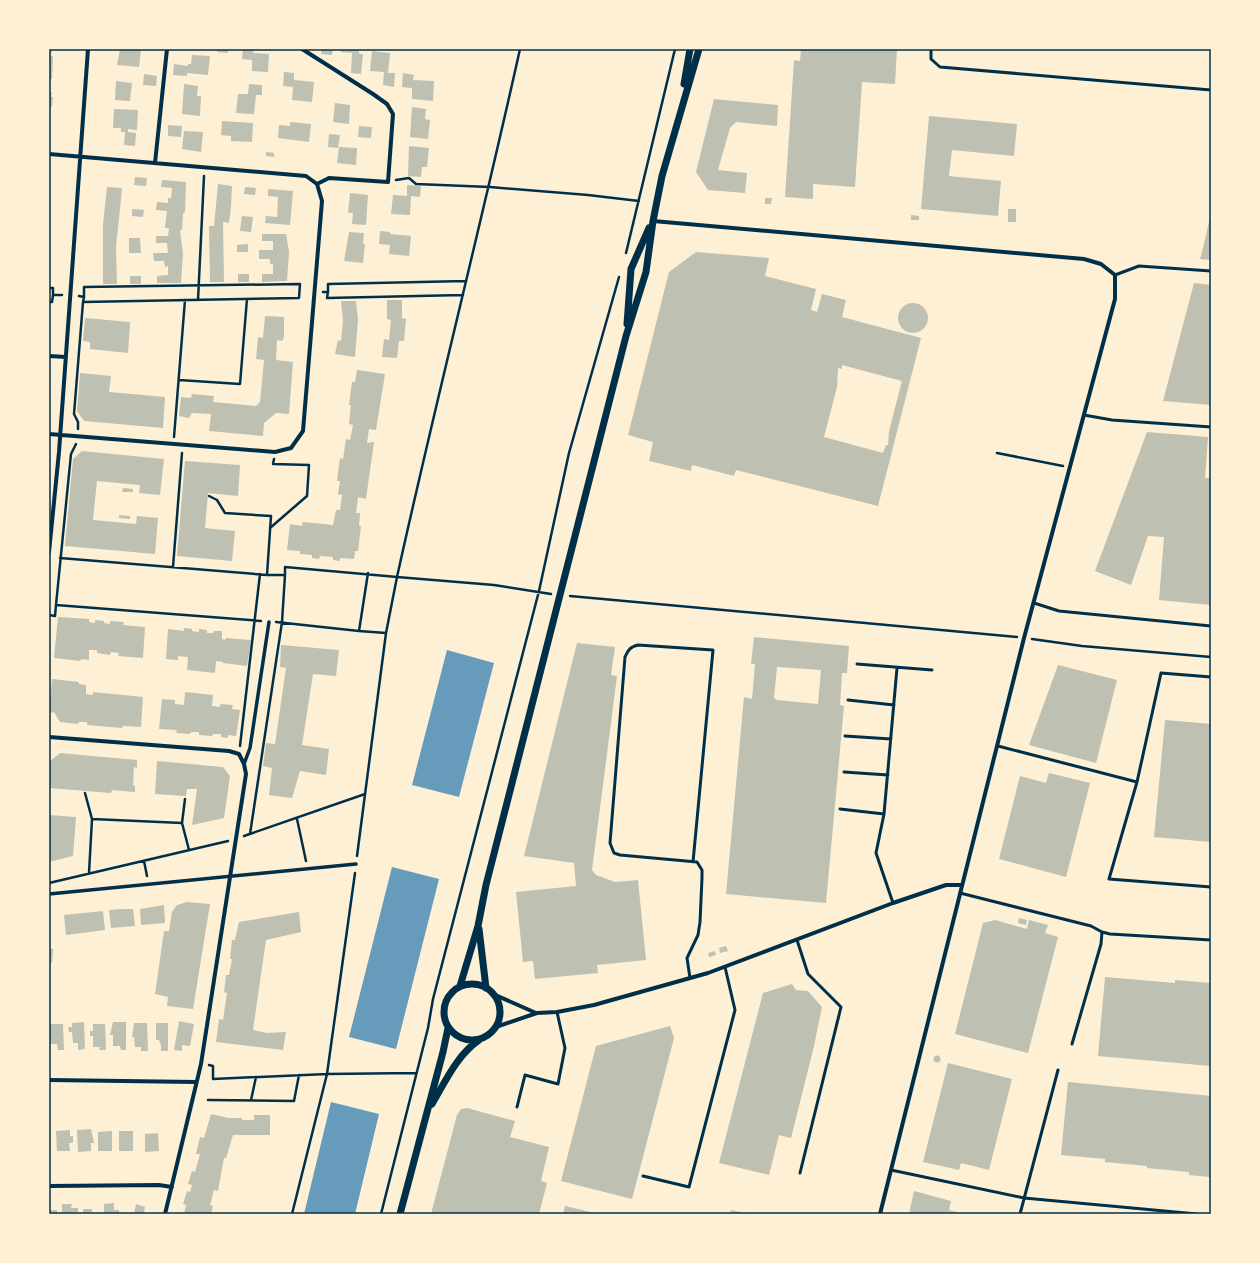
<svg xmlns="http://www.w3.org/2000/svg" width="1260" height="1263" viewBox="0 0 1260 1263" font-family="Jost,sans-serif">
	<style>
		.water { fill: #669bbc }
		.building { fill: #bec0b2; fill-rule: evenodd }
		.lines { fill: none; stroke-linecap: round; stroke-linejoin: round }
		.path { stroke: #003049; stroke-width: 2.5 }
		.service { stroke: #003049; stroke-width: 3 }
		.pedestrian { stroke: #003049; stroke-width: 3.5 }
		.minor { stroke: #003049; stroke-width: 4 }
		.tertiary { stroke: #003049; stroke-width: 7 }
		.neatline { fill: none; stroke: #003049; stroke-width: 1.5 }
	</style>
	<rect width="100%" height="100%" fill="#fdf0d5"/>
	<!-- water -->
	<path class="water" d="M447,650L494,663L459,797L412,785Z
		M392,867L439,879L396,1049L349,1037Z
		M331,1102L379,1114L355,1214H304Z"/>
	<!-- building -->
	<path class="building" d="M49,49H52L51,56H53L52,79H49Z
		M120,49H141L139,67L117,65Z
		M217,49H228V53L217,52Z
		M243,49H254L253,53L269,54L268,72L252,71V60L242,59Z
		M322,49H333L332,55L321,54Z
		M341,49H359V54H363L361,74L351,73L352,53L341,52Z
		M801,49H897L895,84L862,82L855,187L813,184V199L785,197L794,60L800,61Z
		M372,51L390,53L388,73H395L394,87L383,85L384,72L370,71Z
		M192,55L210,56L208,75L187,73V76L173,75L174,64L188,66V64H191Z
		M284,72L294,73V80L314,82L312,102L292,100L293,87L283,86Z
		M403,73L414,75L413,80L434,81L433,101L412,99V88L402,87Z
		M144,74L157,76L156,86L143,85Z
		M116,81L132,83L130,101L115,100Z
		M184,84L198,86L197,96H201L200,116L182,114Z
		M249,84L262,85V95H256L254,114L236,113L238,94H248Z
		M49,92H52L51,97H53L52,107H49Z
		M714,99L778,105L777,126L736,122L730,128L718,170L747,173L745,193L708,190L696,172Z
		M335,103L350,105L349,124L333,122Z
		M412,107L426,109L425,119L430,120L428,139L410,137Z
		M114,109L138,110L137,130L128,129V132L136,133L135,146L124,145L125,132H121V128H113Z
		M929,116L1017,124L1014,156L952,150L949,176L1001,181L998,216L921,209Z
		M222,121L253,123L252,142L231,141V136L221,135Z
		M290,122L311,124L309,142L278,138L279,125L290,126Z
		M168,125L182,126L181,137L168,136Z
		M359,126L372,127L371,138L358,137Z
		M184,131L203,132L201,152L182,149Z
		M329,134L340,135L338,148L328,147Z
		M409,146L429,148L427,167H422L421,177L408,176Z
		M339,147L357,148L356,165L337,163Z
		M266,152L274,153V157L266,156Z
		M135,177L147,178L146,186L134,185Z
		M162,180L186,182L185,212L183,214L182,230H180L183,254L181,283H157V276L168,275V266L165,267L164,261H154L153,253H168L167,243H156V236H168L169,228H165L167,211L156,210L157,202L168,203V198H171L172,188L161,187Z
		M218,184L232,186L231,206L229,223L223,222L224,282H210L209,226H214Z
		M407,185L421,186L420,197L411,196L410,215L391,214L393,195L407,196Z
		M107,187L122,188L121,199L116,247L117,284H103V224Z
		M245,187L256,188L255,195L244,194Z
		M268,189L293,191L290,225L265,223L266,216L277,217L278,197L268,196Z
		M350,193L368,195L366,225L352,224L353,213H348Z
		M765,198H772L771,204H765Z
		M132,209L144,210L143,217L132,216Z
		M1008,209H1016V222H1008Z
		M911,215L919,216V220H911Z
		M242,216L253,217L251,232L240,231Z
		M1210,218L1211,260L1200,259L1202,252Z
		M380,231L390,232V234L411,236L409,256L389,254L390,245L379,244Z
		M349,232L364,233L363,244H365L363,263L344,261Z
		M262,234H286L289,252L287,281L262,282V274H273V264H270V259H259V250H273V241H262Z
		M129,238H140L141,253H129Z
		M248,244V252H237V245Z
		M696,252L769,258L765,276L816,289L811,310L817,312L822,294L846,300L842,317L921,338L878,506L736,470L734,476L692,465L691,471L649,461L653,442L628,435L669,272ZM842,365L902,381L889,431L888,445H886L883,453L824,437L837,387L838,368L842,369Z
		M238,274H249V282H238Z
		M130,276H141V284H130Z
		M1194,283L1211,285V405L1163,401Z
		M387,300H402V318L406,319L404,341H399L397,358L382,357L384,339L389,340L391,320L387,319Z
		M341,301H356L358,320L355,357L335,354L338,340L341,341L343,321Z
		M898 318a15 15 0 1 1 30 0a15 15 0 1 1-30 0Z
		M265,316L284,317V337L282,341L277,340L276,360L293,362L289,414L276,413L264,423L263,436L209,431L211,414L192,413L189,418L179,416L181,397L191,398L192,394L214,396L213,402L256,406L260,402L264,360L256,359L258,337L263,338Z
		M85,318L130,322L128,353L90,349V342L83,341Z
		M357,370L385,374L376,430L369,429L367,443L374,442L366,499L358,497L356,513H360L359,526H361L358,551H355L354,559L340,558V561L333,560V557L320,556L319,559L312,558V555L300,554V551L287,550L290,524L302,526L303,522L333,525L336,510H340L342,495L338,494L340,481H337L340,458L343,459L346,439L350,440L353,425L349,424L351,405H349L352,382H355Z
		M80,373L111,376L109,392L165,397L163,428L84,421L77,411Z
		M1147,432L1208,437L1205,478H1211V605L1159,600L1164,537L1148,536L1131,585L1095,571Z
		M82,451L164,459L160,495L139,493L140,485L97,481L93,520L136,524L137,516L158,518L155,554L65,546L73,459Z
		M185,461L240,465L238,496L208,493L205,528L235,531L232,561L177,556Z
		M123,488L133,489V492H122Z
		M119,515L130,516V519L119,518Z
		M58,617L89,619V622L95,623V620L104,621V623L110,624V621L124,622L123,625L145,627L143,658L118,656L119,653L111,652L110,655L97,653V650H89V660L81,659L80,661L54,658Z
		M184,628L192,629V631L199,632V629L207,630V633H213L214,631H222V639L225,640L226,638L251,640L247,666L223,663V662L216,661L215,673L187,670L188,657L178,656V660L166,659L168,629L184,631Z
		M754,637L849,646L847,673H842L840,705L844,706L826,903L726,894L744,697L752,699L755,664H751ZM777,667L821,670L818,704L777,700L774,698Z
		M577,643L615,647L611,675L617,676L592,870L596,875L615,882L638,880L646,960L597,965L598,973L535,979L533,961L523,962L516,892L576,886L574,863L524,856Z
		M281,645L339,650L336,676L313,674L302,745L329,749L326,775L300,771L292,798L269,795L272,768L263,766L266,743L275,744L286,668L280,667Z
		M1058,665L1117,680L1096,763L1029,745Z
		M52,679L79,682V684L86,685V694L93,695V692L143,697L141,727L123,726L122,728L87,725V722H79L78,724L60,722L54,712L52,713L49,710Z
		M185,692L213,695L212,706L220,707V704L233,705L232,709L240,710L236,736L228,735V738L221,737V734H213L212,736L199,735V732H191L190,734L176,733L177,730L159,729L162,699L175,700V704L184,705Z
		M1165,720L1211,724V842L1154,837Z
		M60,753L137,760V768L134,767L133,785L135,786V792L112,790L111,793L49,788V762Z
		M157,761L223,767L230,776L224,818L192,825L197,789H187L186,796L155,794Z
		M1049,773L1090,783L1066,877L999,859L1020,776L1046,783Z
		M49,815L76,817L73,856L49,862Z
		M187,902L210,904L193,1009L167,1006L168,997L155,994L164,931H169L172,912L177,905Z
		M164,905L165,923L141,925L140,909Z
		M122,909H133L135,926L111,928L109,910Z
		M103,911L105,930L66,935L64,915Z
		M299,912L301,932L266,940L253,1030L267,1033L286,1032L283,1050L216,1042L219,1019L223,1020L227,993L224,992L226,975H229L232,959H230L232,940H235L239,922Z
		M1019,918L1027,920L1026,925L1018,923Z
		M995,920L1027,929L1029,920L1048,925L1045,933L1058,937L1028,1053L955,1034L983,923Z
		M726,946L728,951L720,953L719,948Z
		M49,948L53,949L52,963H49Z
		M715,951L716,955L709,957L708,953Z
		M1105,977L1175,983V980L1211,983V1066L1098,1056Z
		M792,984L796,990L808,991L822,1007L814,1046L791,1138L779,1135L769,1175L719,1163L763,993Z
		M179,1021L194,1024L190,1046L182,1045V1051L174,1050Z
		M84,1022L85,1049L78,1050V1043H73L72,1032H69L68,1027H72V1023Z
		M113,1022H126V1050H121L120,1046H113V1035H110Z
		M134,1023H147L148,1051H141V1047H135L134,1037H132Z
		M156,1023H168V1051H161V1045L159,1040H156Z
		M50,1024H63L64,1050H58L57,1044H50Z
		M93,1024H105L106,1050H99L100,1047H93V1036H90V1031H93Z
		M670,1026L674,1038L632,1199L561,1181L596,1046Z
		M933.5 1059a3.5 3.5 0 1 1 7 0a3.5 3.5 0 1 1-7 0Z
		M948,1063L1012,1079L989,1170L961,1163L959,1170L923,1162Z
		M1068,1082L1211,1096L1210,1177L1189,1175V1172L1147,1168V1166L1105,1162V1159L1061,1155Z
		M467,1108L515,1121L510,1137L549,1147L541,1181L547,1183L539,1214H431L457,1115L461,1109Z
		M211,1114L228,1118H242V1120H254V1115H270V1135H233L226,1158H224L218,1191L214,1190L210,1205L213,1206L211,1214H184L186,1205L183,1204L187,1191L190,1192L192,1185L188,1184L192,1171L195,1172L200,1154H196L200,1137L204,1138Z
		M91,1129L94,1143H91V1151L78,1152L77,1130Z
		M70,1130V1136H73V1143H69L70,1151H57L56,1131Z
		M112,1131V1151H98V1132Z
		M119,1131H133V1151H119Z
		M158,1133L159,1151L145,1152V1134Z
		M914,1191L951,1201L949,1210L964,1214H909Z
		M114,1203V1210H119V1214H104V1204Z
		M62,1204H72L71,1208H78V1214H62Z
		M136,1204L145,1207L144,1213L147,1214H134Z
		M565,1206L595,1213V1214H563Z
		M83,1209H92V1214H83Z
		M49,1210H57V1214H49Z
		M731,1210L745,1213V1214H730Z"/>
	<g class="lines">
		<!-- path -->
		<path class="path" d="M396,180L409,178L416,184L490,187L588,195L639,201
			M626,253L675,49
			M49,288H53V295H62
			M323,292H328V284L466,281
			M328,292L327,298L463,295
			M79,296L84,297V287L300,284L299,298L83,302L84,297
			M198,300L204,176
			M49,302H52L53,295
			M179,380L240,384L247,299
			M78,429V422L74,414L83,302
			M174,437L185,300
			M997,453L1063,466
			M209,496L217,500L225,513L271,516L267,575
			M270,528L307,496L309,465L273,464L274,459
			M60,558L267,575H285V567L397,577C436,400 481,225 520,49
			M173,567L182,453
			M570,596L1017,637
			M56,605L71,454L76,444
			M49,615L55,616L56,605L261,621
			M276,622L359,631L368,573
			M359,631L386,633
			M1032,639L1082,646L1211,657
			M240,746L260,574
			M85,793L92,819L89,873
			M185,799L182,823L189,850
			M92,819L182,823
			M297,819L306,861
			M250,834L282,622L285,575
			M244,836L365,794
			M357,856L386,633L397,577L494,585L551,594
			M144,861L147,876
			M49,883L228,841
			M209,1065L213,1066V1079L327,1074L416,1073
			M208,1100L294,1101L299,1075
			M251,1100L256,1077
			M292,1214L327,1074L355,873
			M381,1214L428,1028L433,999L539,591L569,453L619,277"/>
		<!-- service -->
		<path class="service" d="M931,49V59L940,67L1211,90
			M1115,275L1139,266L1211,271
			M1084,415L1112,420L1211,427
			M1034,603L1059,611L1211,626
			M857,664L932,670
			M1211,677L1161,673L1137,782L1109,879L1211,887
			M848,700L894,705
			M845,736L891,739
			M998,746L1137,782
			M844,772L888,775
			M840,809L884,814
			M960,893L1091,926L1102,932L1101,944L1072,1044
			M893,903L876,853L884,814L897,668
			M1102,932L1110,934L1211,940
			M797,940L808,974L841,1007L800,1173
			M690,978L687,958L698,935L700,922L702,878V870L697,862L620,855L614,853L610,843L625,657C628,650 630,647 638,645L713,650L693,862
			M517,1107L525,1075L558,1084L565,1048L557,1012
			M891,1170L1024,1198L1197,1214
			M643,1176L689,1187L735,1010L725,967
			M1020,1214L1058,1070"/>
		<!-- pedestrian -->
		<path class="pedestrian" d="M244,764L250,748L269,622
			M49,894L356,864"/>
		<!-- minor -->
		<path class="minor" d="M302,49L373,94L387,104L393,114L388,182L329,178L317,184
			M49,154L306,176L317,184L322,201L303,431L291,448L275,452L49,434
			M155,163L167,49
			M653,221L1084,259L1101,264L1115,275V299L1024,638L880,1214
			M49,356L66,357
			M49,552L59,452L88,49
			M49,737L229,751L239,754L244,764L246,774L201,1064L165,1214
			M493,994L536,1013
			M496,1027L537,1013L557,1012L594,1005L708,973L893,903L946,885H962
			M49,1080L196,1082
			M49,1186L159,1185L172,1187"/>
		<!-- tertiary -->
		<path class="tertiary" d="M684,84L690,49
			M627,324L631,269L649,228
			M479,929L486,988
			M444 1012a28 28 0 1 1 56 0a28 28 0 1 1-56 0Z
			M460,986L478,926L486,885L626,336L646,272L653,221L662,176L699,49
			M432,1104C445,1082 457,1055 479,1040
			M400,1214L443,1052L448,1028"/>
	</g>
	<!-- border -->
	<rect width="1260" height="1263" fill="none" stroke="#fdf0d5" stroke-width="100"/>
	<rect x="50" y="50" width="1160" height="1163" class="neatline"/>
</svg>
